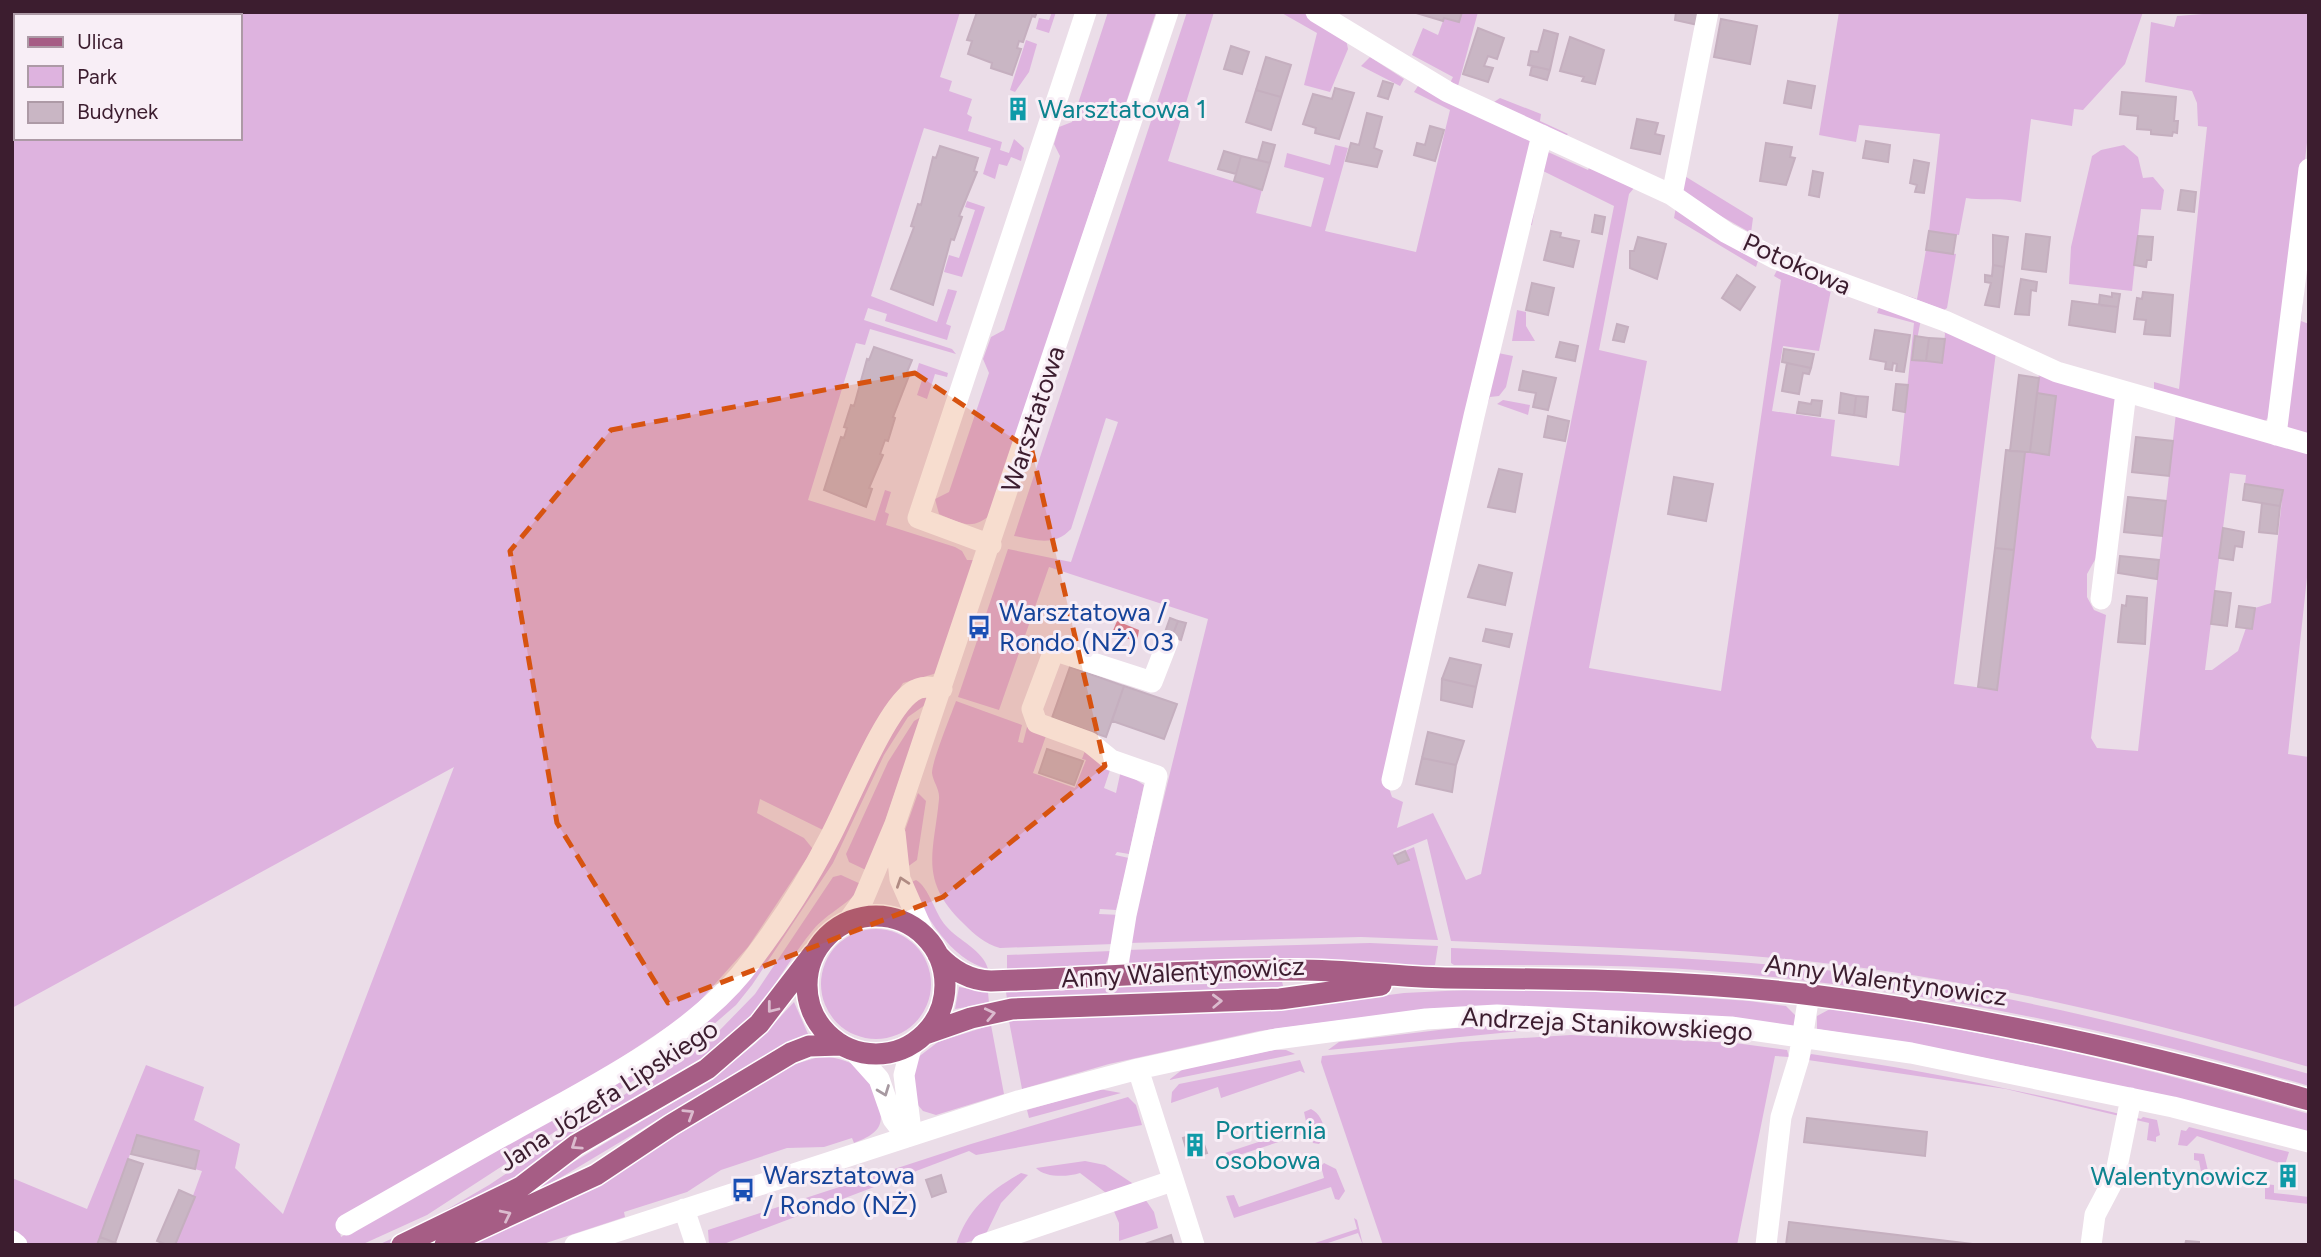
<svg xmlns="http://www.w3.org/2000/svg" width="2321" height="1257" viewBox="0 0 2321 1257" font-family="Figtree,sans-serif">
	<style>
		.green { fill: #deb3df; fill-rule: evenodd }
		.water { fill: #d87e8b }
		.building { fill: #c9b6c4; stroke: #c5afbf; stroke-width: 2 }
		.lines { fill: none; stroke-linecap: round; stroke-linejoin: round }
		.major-casing { stroke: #fff; stroke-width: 24 }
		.minor { stroke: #fff; stroke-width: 21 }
		.major { stroke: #a65d85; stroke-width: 21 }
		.oneway { stroke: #a799a1 }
		.oneway2 { stroke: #dbbbce }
		.marked { fill: #d75310; fill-opacity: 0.2; stroke: #d75310; stroke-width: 5; stroke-dasharray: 14 9; stroke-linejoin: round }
		.labels { text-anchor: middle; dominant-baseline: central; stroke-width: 6; stroke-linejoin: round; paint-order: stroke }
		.culture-label { font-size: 26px; fill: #0d838f; stroke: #f8eef6; text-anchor: start }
		.street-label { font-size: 26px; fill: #3c1d2f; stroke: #f8eef6 }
		.transit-label { font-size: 26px; fill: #164399; stroke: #f8eef6; text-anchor: start }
	</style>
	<rect width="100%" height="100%" fill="#ebdde8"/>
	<!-- green -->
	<path class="green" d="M12,12H960L940,77L952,81L949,91L972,99L967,114L972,117L968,131L1002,142L1000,150L1009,153L1014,139L1024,148L1021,161L1011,157L1007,166L999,164L995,179L983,174L991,148L924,128L871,296L937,322L948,289L957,291L946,324L951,326L947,340L885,321L887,314L868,308L864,320L952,349L956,354L870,329L865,345L856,343L808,500L875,521L885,490L891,492L885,512L889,514L886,525L955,547L962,551L967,560H975L937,673L903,683L861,752L823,830L760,799L757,813L804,838L813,849L748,947L690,1012L601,1071L338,1224L341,1237L714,1014L883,741L914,699L928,697L925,705L908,717L884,755L833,863L752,985L736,1005L697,1039L427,1215L361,1245H175L202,1171L195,1169L199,1151L137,1135L97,1245H30L12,1232V1178L87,1209L146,1065L204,1087L194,1120L240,1144L235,1168L283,1214L454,767L12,1008ZM16,16H240V138H16Z
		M1052,12H1056L1049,33L1036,29L1039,18L1049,20Z
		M1108,12H1156L990,515C972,531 960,523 939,514L935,499L949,492L989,373L983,359L991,337L1004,330L1060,156L1054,144L1059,127L1072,122Z
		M1187,12H1214L1168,161L1262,190L1256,213L1311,227L1324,178L1284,167L1287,153L1330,165L1335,145L1348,148L1325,231L1416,252L1450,110L1414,92L1420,83L1483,117L1525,132L1535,140L1437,547L1386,779L1392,797L1403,802L1397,828L1433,813L1466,880L1481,874L1614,206L1541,170L1532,225L1528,226L1502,340L1497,339L1538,168L1548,152L1588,170L1591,164L1644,189V192L1634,188L1629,194L1599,350L1647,361L1589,668L1721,691L1781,280L1774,276L1778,268L1831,290L1819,351L1783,346L1772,411L1835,420L1831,456L1899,466L1914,323L1877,313L1879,307L1921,319L1913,360L1942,363L1945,334L1943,328L1996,352L1954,684L1997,690L2025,452L2049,454L2056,396L2037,393L2039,373L2119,399L2101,549L2087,574V597L2094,610L2106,615L2091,738L2097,748L2138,751L2176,413L2309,451V559L2288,754L2309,757V1067C2157,1023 2006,986 1848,966C1717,949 1584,947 1451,941L1427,839L1393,853L1399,864L1408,860L1405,851L1414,847L1438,940L1361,937L1128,943L1208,619L1049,567L999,710L958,697L1008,549L1071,562L1118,422L1106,418L1071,529C1054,547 1036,540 1014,536ZM2230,473L2246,475L2245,484L2283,490L2271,603L2255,608L2252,628H2246L2238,651L2212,670H2205Z
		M1280,12H1305L1346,39L1348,49L1330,92L1304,85L1317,33Z
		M1462,12H1478L1458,86L1449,85L1453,77L1412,55L1423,28L1438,35L1444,18Z
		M1839,12H2143L2125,64L2083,110L2074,109L2072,126L2031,119L2021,202C2001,197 1986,201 1966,198L1959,235L1929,231L1940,134L1859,125L1856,142L1819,135Z
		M2229,12H2309V125L2285,335L2272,414L2261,425L2154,394V382L2179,389L2207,127L2198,126L2197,103L2192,91L2145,82L2151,22L2174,27L2177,16Z
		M1026,40L1037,44L1029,72L1015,92L1010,90Z
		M1370,57L1404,79L1400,86L1361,66Z
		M1500,98L1541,114L1540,121L1568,134L1566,136L1491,104Z
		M2124,145L2138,157L2143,178L2153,177L2164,190L2161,210L2141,209L2132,291L2069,284L2071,247L2092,156L2101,150Z
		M1683,175L1753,218L1751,233L1680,193Z
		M967,201L985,207L962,277L944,272L949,255L959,258L975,210L965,207Z
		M1676,207L1758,261L1756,267L1674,218Z
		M2309,212V269L2306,272L2301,321L2309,324V438L2289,431L2286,423Z
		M1926,250L1956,254L1947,308L1944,310L1902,294L1917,299Z
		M1517,310L1526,312V326L1535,341H1512Z
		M1493,352L1513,356L1506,387L1499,396L1490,397L1488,402L1483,400Z
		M919,363L948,373L947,377L935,374L927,399L917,395L923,377L916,374Z
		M1503,400L1530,405L1528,415L1497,404Z
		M956,701L1022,725L1018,742L1023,743L1027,727L1047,733L1033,773L1075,788L1086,760L1082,759L1086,748L1111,767L1104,788L1116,793L1121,770L1144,785L1129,854L1117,852L1115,855L1129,858L1116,910L1100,909L1099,914L1121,915L1114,944L1000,948C985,944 974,934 964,924C918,880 934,853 939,799C940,789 933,782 932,773C932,761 951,715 956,701Z
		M921,717L868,871L849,862L846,854L888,762L914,721Z
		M918,793L926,801L917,860L903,870L904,833Z
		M841,875L863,885C849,905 828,912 813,930C784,965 767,1005 732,1035C702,1062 667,1083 633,1106C573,1145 514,1181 451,1214C429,1226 403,1245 378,1245L417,1227L489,1185L717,1033L755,994L833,877Z
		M916,880C929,887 935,914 946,926C959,941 983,950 988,969C949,959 928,916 907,884Z
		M821 984a55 55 0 1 1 110 0a55 55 0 1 1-110 0Z
		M1370,943L1438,946L1435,965L1425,966L1306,959L1129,964L1126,950Z
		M1451,948C1586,954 1724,957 1859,974C2012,994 2160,1032 2309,1074V1086C2109,1027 1905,986 1697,970C1616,964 1535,965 1454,965L1451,963Z
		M1112,951L1105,965L1007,969V955Z
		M1282,981L1283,986L1277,987L1007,999L1006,992Z
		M959,987L988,992L989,1003L955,1009Z
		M1486,989L1620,992L1749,1001L1786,1006L1796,1016L1794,1026L1435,1008L1259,1031L1109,1064L1022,1089L1009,1021L1280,1009L1404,993Z
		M794,1002L808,1034L784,1044L535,1193L532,1187L712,1079L756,1043Z
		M1830,1009C1993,1030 2151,1069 2309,1114V1133C2147,1090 1983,1054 1817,1029V1016Z
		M991,1025L1004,1094L936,1115L923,1111L911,1097L917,1058L938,1042Z
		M1472,1026L1551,1028L1328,1050L1339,1042Z
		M1571,1035L1735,1043L1787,1050L1789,1057L1775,1056L1737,1245H1383L1321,1062L1322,1056L1461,1042Z
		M1273,1050H1286L1295,1054L1169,1080L1183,1069Z
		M1811,1054C1923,1070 2033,1093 2141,1119L2143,1117L2157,1120L2160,1135L2156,1137V1142L2147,1140L2149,1123L2006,1089L1808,1060Z
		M822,1056C837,1058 853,1061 864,1072C869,1077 871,1086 874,1092C886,1121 884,1132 854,1143L852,1138L824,1147L787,1148L721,1170L687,1192L624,1212L625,1217L540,1245H459L620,1170L792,1065Z
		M1300,1060L1305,1073L1300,1071L1221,1098L1218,1087L1171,1103L1172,1092L1179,1084Z
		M1099,1089L1121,1093L1029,1118L1027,1110Z
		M1128,1097L1136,1105L1142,1125L976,1155L969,1151L721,1245H709L708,1230L971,1144Z
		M1311,1109C1323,1115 1329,1134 1319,1144L1313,1143L1309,1132L1227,1159L1225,1153L1307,1126L1304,1112Z
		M2189,1127L2289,1152L2285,1165L2197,1136L2187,1146L2178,1145L2181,1130L2186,1131Z
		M2194,1153L2204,1154L2209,1175L2214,1176L2215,1183L2203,1182L2199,1161L2194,1160Z
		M1085,1161L1105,1165L1138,1187L1110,1196L1080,1173C1068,1177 1045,1178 1036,1168Z
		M1324,1163L1336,1169L1345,1191L1339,1200L1335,1199L1331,1187L1234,1218L1226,1196L1234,1195L1239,1207L1324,1178L1321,1166Z
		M1021,1173L1028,1175L1001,1203L984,1238L956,1245C967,1210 989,1191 1021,1173Z
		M2265,1184L2274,1185V1193L2309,1197V1204L2265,1199Z
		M1145,1199L1154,1212L1158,1228L1119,1241V1223L1113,1209Z
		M1354,1218L1357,1220L1363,1245L1358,1233L1322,1245H1309L1357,1229Z"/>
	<!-- water -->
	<path class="water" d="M1117,621L1139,630L1137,642L1112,633Z"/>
	<!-- building -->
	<path class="building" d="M977,12H1037L1035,17L1032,16L1023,42L1019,41L1017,48L1021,49L1012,75L991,68L992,63L968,54L972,41L967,40Z
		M1413,12H1462L1459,22L1444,18L1443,21Z
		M1676,12H1701L1698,25L1675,20Z
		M1721,19L1757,26L1750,64L1714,57Z
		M1478,28L1504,38L1497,59L1488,56L1484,66L1493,68L1488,82L1463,74Z
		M1544,30L1558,34L1550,70L1528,65L1531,51L1538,52Z
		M1570,37L1604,50L1595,84L1582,81L1584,77L1560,71Z
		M1231,46L1249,52L1242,74L1224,69Z
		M1266,57L1291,65L1281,97L1256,90Z
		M1532,66L1550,70L1547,80L1530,75Z
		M1383,81L1393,84L1388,99L1378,96Z
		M1788,81L1815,86L1811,108L1784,103Z
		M1335,88L1354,93L1339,139L1315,133L1316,128L1303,124L1313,94L1332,99Z
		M1256,90L1281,97L1271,130L1246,122Z
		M2122,92L2176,97L2174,121H2178L2177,133L2173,132L2172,136L2151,134V130L2137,129L2138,116L2120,114Z
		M1016,103L1024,106L1021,116L1013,113Z
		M1367,113L1382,117L1374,148L1382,151L1377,167L1346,161L1351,143L1359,145Z
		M1637,119L1658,123L1655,134L1664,136L1660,154L1631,148Z
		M1430,126L1444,130L1435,161L1414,155L1417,143L1425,145Z
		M1866,141L1890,145L1888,162L1863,158Z
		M1263,142L1275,145L1270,163L1258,160Z
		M1766,143L1792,147L1790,157L1795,158L1786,185L1760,181Z
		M940,146L978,158L974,171L977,172L959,216L962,217L954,240L951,239L933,305L891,289L914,227L911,226L918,204L921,205L933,157L936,158Z
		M1224,151L1241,156L1236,174L1218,169Z
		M1241,156L1270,163L1262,190L1234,181Z
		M1914,160L1929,163L1924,193L1915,192L1917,185L1910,183Z
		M1813,171L1823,173L1819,197L1809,195Z
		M2181,190L2196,192L2194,212L2178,210Z
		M1595,215L1605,217L1602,234L1592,232Z
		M1551,231L1561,233L1560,237L1579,241L1573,267L1544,260Z
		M1929,231L1956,235L1953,254L1926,250Z
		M2026,234L2050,237L2046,272L2022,269Z
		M1993,235L2008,237L2004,267L1993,265Z
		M2138,236L2153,237L2151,260H2147L2146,267L2134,265Z
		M1638,237L1666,244L1657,279L1630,268V251H1634Z
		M1993,265L2004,267L1999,307L1985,305L1991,283L1985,282V275L1992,276Z
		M1737,275L1755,287L1740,310L1722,298Z
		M2021,279L2037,282L2036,291L2031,290L2029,315L2015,314Z
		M1532,283L1554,288L1548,315L1526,310Z
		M2143,292L2173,295L2170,336L2144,334L2146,320L2134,319L2137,298L2142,299Z
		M2112,293L2120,294L2118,307L2099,305L2100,295L2112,297Z
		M2072,301L2118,307L2115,332L2069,325Z
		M1617,324L1628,327L1624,342L1613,340Z
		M1875,330L1910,335L1904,372L1896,371L1897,364L1893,363L1892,370L1885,369L1886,362L1870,359Z
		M1915,336L1929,338L1926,361L1912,360Z
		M1929,338L1945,339L1942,363L1926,361Z
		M1560,342L1578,346L1575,361L1556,357Z
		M874,347L912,360L907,372L910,373L893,417L895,418L888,441L885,440L880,454L883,455L869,488L872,489L866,507L824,490L841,437L844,438L847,428L844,427L851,405L854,406L867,359L869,360Z
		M1784,349L1814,354L1811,368L1782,362Z
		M1787,363L1811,368L1809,374L1803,373L1799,394L1782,391Z
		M1523,371L1556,378L1548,410L1533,407L1536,393L1519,390Z
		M2019,375L2039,378L2030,452L2010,451Z
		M1896,384L1908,385L1905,412L1893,410Z
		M1841,393L1856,396L1854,415L1839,413Z
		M2037,393L2056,396L2049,455L2030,452Z
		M1856,396L1868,397L1866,417L1854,415Z
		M1812,400L1822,401L1820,416L1797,413L1799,402L1811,404Z
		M1548,416L1569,421L1565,441L1544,437Z
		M2136,437L2173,441L2169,476L2132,472Z
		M2006,450L2025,452L2014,550L1995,548Z
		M1499,469L1522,474L1515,512L1488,507Z
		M1674,477L1713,484L1706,521L1668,514Z
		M2245,484L2283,490L2280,506L2243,500Z
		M2128,497L2166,501L2162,536L2124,532Z
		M2262,503L2280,506L2277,534L2259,532Z
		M2223,528L2244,532L2242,547L2235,546L2233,560L2219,558Z
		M1995,548L2014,550L1997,690L1978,687Z
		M2120,556L2159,560L2157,579L2118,573Z
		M1479,565L1512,573L1505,605L1468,597Z
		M2215,591L2231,593L2227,626L2211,624Z
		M2127,596L2147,598L2145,644L2118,642L2122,605L2126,606Z
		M2239,606L2255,608L2252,629L2236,627Z
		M1170,618L1178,621L1172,637L1164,635Z
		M1178,621L1186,623L1181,640L1172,637Z
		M1486,629L1512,634L1509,647L1483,641Z
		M1450,658L1481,665L1476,687L1442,679Z
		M1070,667L1124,686L1106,737L1052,718Z
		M1442,679L1476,687L1472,707L1441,700Z
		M1124,686L1177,704L1164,739L1112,721Z
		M1428,732L1464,741L1456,765L1422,758Z
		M1047,749L1083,761L1074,785L1039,773Z
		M1422,758L1456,765L1452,792L1416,784Z
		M1405,851L1409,860L1398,864L1394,856Z
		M1807,1118L1927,1132L1925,1156L1804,1142Z
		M1200,1133L1207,1153L1189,1158L1183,1138Z
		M137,1135L199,1151L195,1169L131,1154Z
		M128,1159L143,1164L115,1243L100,1237Z
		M2283,1169L2296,1175L2293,1182L2280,1176Z
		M941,1175L946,1192L932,1197L926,1180Z
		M179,1190L195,1197L175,1245H167L157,1241Z
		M1789,1222L1981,1245H1786Z
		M1171,1235L1174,1245H1142Z
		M100,1237L116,1243L115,1245H97Z
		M2186,1241L2199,1242V1245H2185Z"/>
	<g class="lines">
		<!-- major casing -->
		<g class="major-casing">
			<path id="major" d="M807 985a69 69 0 1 1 138 0a69 69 0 1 1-138 0Z
				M938,955C953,971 969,980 991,981C1093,978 1196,969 1298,970C1347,970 1396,977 1445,978C1568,979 1690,980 1812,995C1981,1016 2145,1053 2309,1100
				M925,1034L971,1018L1012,1009L1280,999L1381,985
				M402,1245L521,1187L576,1145L707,1069L759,1024L813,954
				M445,1245L596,1175L671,1125L791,1053L809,1046L841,1045"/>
		</g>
		<!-- minor -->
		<path class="minor" d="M1316,12L1448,92L1672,195L1727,233L1776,259L1945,321L2057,372L2309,444
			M1672,195L1708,12
			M2276,435L2309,169
			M991,545L918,518L1086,12
			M2101,599L2126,392
			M1392,780L1474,416L1542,135
			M895,833L900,879L925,936
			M848,921L863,900L895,824L1168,12
			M1116,977L1126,915L1157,776L1111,760L1089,742L1037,723L1032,709L1053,653H1062L1152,682L1168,641
			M853,1050L879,1079L893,1119L907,1137
			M1138,1069L1194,1245
			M907,1137L910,1123L904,1075L912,1044
			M684,1209L696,1245
			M346,1225C401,1194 456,1162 512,1131C592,1086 697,1036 752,960C780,923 808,880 829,839C847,806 884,711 912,692C921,685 932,687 942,689
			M12,1241L17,1245
			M575,1245L1018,1101L1138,1069L1276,1039L1426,1019L1497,1015L1731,1027L1911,1053L2173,1107L2309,1142
			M982,1245L1172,1181
			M1766,1245L1781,1117L1799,1058L1809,995
			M2091,1245L2095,1215L2115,1177L2131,1098"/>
		<!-- major -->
		<use href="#major" class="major"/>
	</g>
	<!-- one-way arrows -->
	<defs><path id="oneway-chevron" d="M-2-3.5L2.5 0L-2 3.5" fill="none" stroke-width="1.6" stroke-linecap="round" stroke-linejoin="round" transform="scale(1.75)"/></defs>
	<g class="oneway">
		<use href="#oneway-chevron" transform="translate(902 882) rotate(-109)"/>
		<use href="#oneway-chevron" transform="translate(884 1091) rotate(69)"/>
	</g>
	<g class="oneway2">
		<use href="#oneway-chevron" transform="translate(1217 1001) rotate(-2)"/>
		<use href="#oneway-chevron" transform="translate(772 1008) rotate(128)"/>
		<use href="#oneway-chevron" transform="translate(990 1014) rotate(-12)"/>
		<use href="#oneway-chevron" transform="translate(689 1114) rotate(-32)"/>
		<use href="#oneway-chevron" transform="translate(576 1145) rotate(146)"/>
		<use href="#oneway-chevron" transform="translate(506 1215) rotate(-26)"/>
	</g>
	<!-- marked area -->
	<path class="marked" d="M915,373L1032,451L1105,766L943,897L668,1003L557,823L510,551L611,430Z"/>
	<!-- icons -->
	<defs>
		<g id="building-bare" transform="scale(1.89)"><path d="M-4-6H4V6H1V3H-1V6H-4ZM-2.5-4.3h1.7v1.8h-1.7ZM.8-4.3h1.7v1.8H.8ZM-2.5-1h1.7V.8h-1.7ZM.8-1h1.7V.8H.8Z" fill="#0f9aa8" stroke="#f8eef6" stroke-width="2.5" paint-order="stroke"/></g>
		<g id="bus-bare" transform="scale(1.89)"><path d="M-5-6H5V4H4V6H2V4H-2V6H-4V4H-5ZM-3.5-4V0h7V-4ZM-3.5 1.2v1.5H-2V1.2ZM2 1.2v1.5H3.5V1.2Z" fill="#1a4fb4" stroke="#f8eef6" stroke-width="2.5" paint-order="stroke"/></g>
	</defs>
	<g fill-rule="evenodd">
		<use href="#building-bare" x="1018" y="109"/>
		<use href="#bus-bare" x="979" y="627"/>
		<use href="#building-bare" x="1195" y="1145"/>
		<use href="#building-bare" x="2288" y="1176"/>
		<use href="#bus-bare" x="743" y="1190"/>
	</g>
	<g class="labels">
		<!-- culture labels -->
		<g class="culture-label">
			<text x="1038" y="109">Warsztatowa 1</text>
			<text x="1215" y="1130">Portiernia<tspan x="1215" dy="30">osobowa</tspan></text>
			<text x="2268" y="1176" text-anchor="end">Walentynowicz</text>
		</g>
		<!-- street labels -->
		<g class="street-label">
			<text transform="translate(1797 264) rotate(24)">Potokowa</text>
			<text transform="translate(1033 419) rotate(-72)">Warsztatowa</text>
			<text transform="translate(1183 972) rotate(-3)">Anny Walentynowicz</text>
			<text transform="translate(1886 980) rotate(8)">Anny Walentynowicz</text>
			<text transform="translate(1607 1024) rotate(3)">Andrzeja Stanikowskiego</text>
			<text transform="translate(608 1095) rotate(-33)">Jana Józefa Lipskiego</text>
		</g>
		<!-- transit labels -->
		<g class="transit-label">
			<text x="999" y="612">Warsztatowa /<tspan x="999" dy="30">Rondo (NŻ) 03</tspan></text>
			<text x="763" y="1175">Warsztatowa<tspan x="763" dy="30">/ Rondo (NŻ)</tspan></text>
		</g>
	</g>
	<!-- border -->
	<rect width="2321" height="1257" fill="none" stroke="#3c1d2f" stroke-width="28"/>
	<!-- legend -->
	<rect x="14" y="14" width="228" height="126" fill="#f8eef6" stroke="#ad9aa6" stroke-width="2"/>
	<rect x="28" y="37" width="35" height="10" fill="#a65d85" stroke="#ad9aa6" stroke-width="2"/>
	<text x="77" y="49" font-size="21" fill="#3c1d2f">Ulica</text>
	<rect x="28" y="66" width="35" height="21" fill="#deb3df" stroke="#ad9aa6" stroke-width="2"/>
	<text x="77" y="84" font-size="21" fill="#3c1d2f">Park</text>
	<rect x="28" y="102" width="35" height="21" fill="#c9b6c4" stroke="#ad9aa6" stroke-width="2"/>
	<text x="77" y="119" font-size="21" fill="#3c1d2f">Budynek</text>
</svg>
